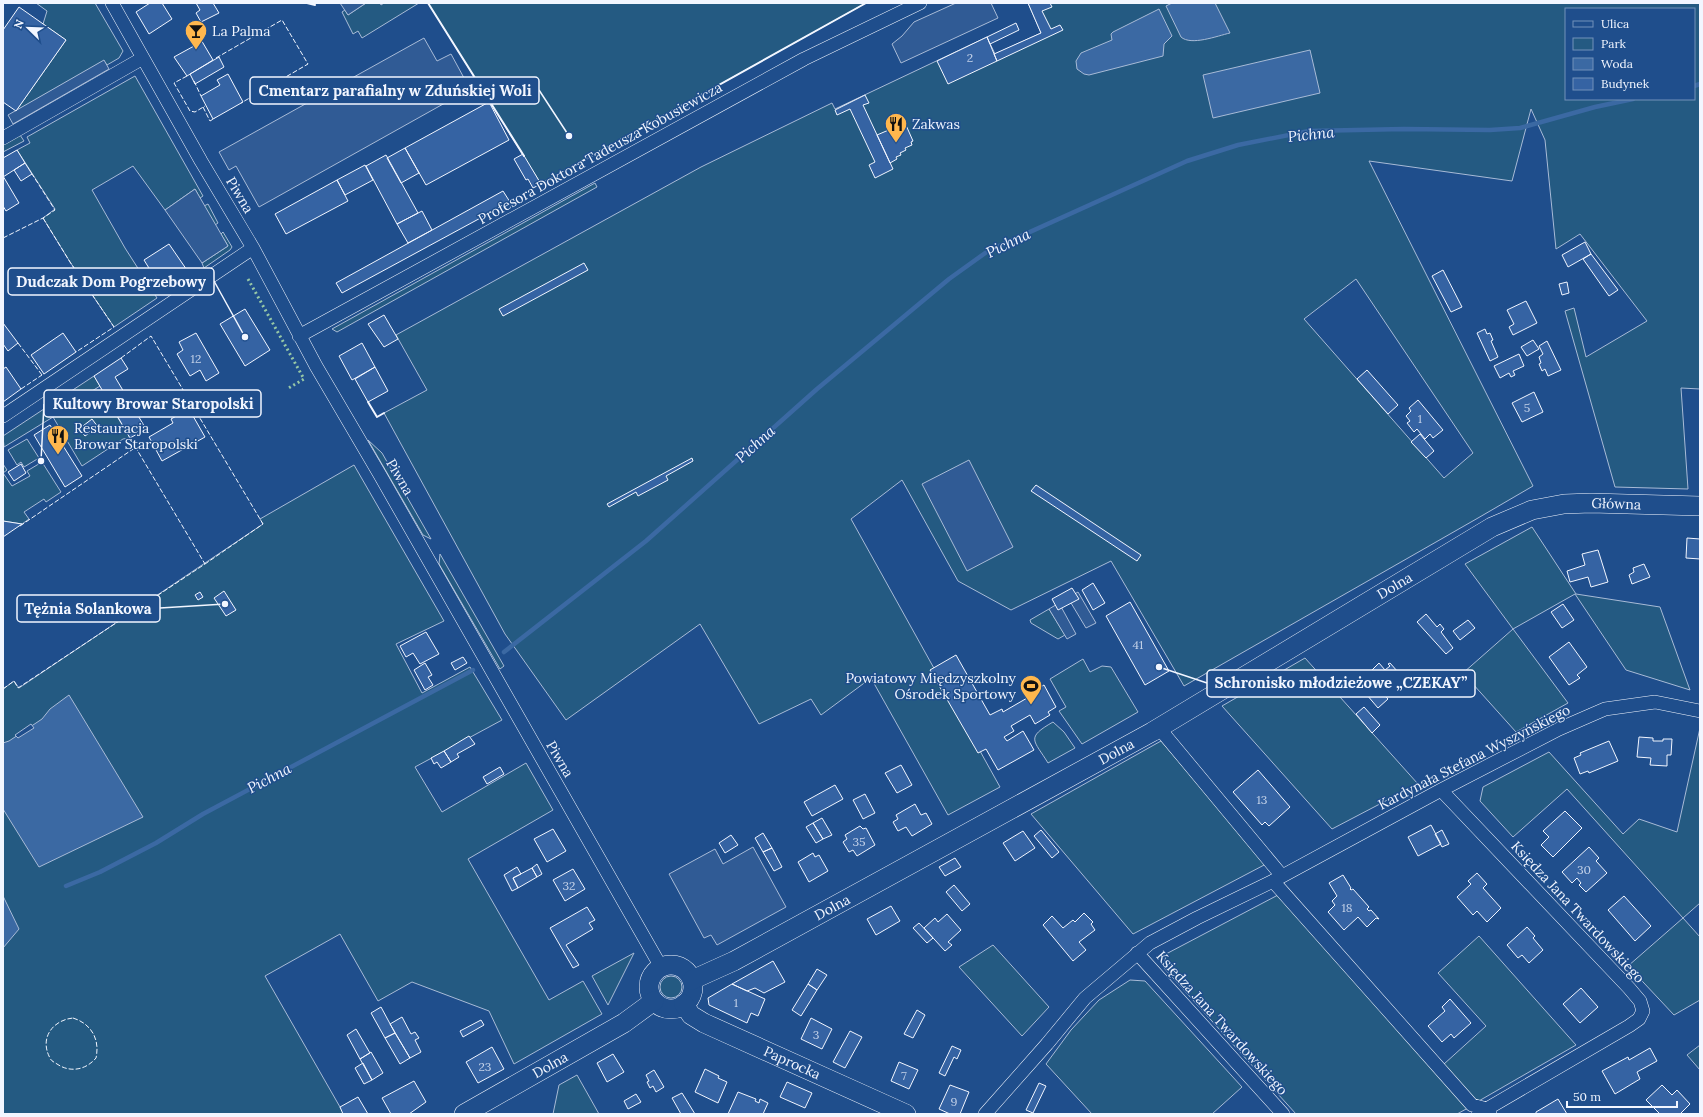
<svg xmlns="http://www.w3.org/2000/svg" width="1703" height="1117" viewBox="0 0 1703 1117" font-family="Lora,serif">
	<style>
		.green { fill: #245a82; stroke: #a8bbd7; fill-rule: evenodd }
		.parking { fill: #305b95; stroke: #a8bbd7 }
		.water { fill: #3b69a3; stroke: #a8bbd7 }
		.pier { fill: #1f4e8c; stroke: #a8bbd7 }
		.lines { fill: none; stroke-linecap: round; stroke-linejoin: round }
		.stream { stroke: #3b69a3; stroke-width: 4.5 }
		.building { fill: #3563a3; stroke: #f2f6ff }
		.street-casing { stroke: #f2f6ff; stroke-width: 14 }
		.secondary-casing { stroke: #f2f6ff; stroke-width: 20 }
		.street { stroke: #1f4e8c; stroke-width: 13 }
		.secondary { stroke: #1f4e8c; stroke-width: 19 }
		.hedge { stroke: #97c8a6; stroke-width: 3; stroke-dasharray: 2 3; stroke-linecap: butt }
		.fence { stroke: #f2f6ff; stroke-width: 1; stroke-dasharray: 5 2; stroke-linecap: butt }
		.wall { stroke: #f2f6ff; stroke-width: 2 }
		.labels { text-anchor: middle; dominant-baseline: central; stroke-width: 3; stroke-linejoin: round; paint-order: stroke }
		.number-label { font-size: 12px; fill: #c3d1e8 }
		.poi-label { font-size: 14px; fill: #f2f6ff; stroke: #1f4e8c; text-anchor: start }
		.street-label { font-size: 14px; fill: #f2f6ff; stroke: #1f4e8c }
		.water-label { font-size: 15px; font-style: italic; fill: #f2f6ff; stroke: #1f4e8c }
		.leader { fill: none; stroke: #f2f6ff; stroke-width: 1.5 }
		.callout-dot { fill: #f2f6ff; stroke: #1f4e8c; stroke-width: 1.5 }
		.callout { fill: #1f4e8c; stroke: #f2f6ff; stroke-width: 1.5 }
		.callout-label { font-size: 15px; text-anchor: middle; font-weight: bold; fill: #f2f6ff }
	</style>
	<rect width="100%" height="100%" fill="#1f4e8c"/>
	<!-- green -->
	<path class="green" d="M36,3H95L123,51L119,58L107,65L104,61L16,111L66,40L43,24L47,11Z
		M366,3H380L381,5L384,3H419L362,38L358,31L353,34L342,12L345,10L348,15Z
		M428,3H866L541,184Z
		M1028,3H1700V389L1681,388L1688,489L1615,487L1565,311L1574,308L1586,357L1647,321L1580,234L1556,249L1545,140L1531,109L1512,181L1369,161L1533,486L1478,518L1184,686L1111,561L1011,610L958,581L902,480L851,519L1000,787L948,815L871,678L821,715L811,699L759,724L700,624L566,720L505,634L384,413L427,390L396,335L701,167L832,103L835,109L987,37L995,54L1041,33ZM1566,9H1694V99H1566ZM1356,279L1473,453L1444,478L1304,319Z
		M135,76L203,196L200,198L195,189L165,210L133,166L92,190L125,248L157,298L114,327L70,262L43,218L55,209L17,150L30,143L27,137Z
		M20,135L24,141L3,152V145Z
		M595,183L597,187L337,332L332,329Z
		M208,204L218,223L215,225L204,206Z
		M223,232L232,247L230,250L204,268L202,263L228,246L221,234Z
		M94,376L100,386L92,391L101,407L109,403L130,438L123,439L82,466L53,417L4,447L3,436Z
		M27,439L39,458L24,467L21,462L17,465L8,450Z
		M368,440L382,453L431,539L423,535Z
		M42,462L61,492L46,502L44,499L24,512L29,519L22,524L3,521V464L7,470L3,473L12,486L30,476L27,471Z
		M354,465L444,621L396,644L422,693L470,667L502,720L415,767L442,812L526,763L553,810L468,859L549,1000L583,981L602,1014L514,1064L489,1011L412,982L378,1001L340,934L265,976L344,1114H3V689L14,681L19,688L263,524L260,519Z
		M1532,527L1576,594L1660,607L1690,690L1626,670L1575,594L1513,629L1568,703L1516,732L1463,673L1513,629L1465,564Z
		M440,554L504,666L500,669L439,564Z
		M1049,609L1065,635L1058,639L1031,623L1030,620Z
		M1305,658L1418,784L1332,829L1222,706Z
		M1083,659L1090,672L1102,666L1111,667L1138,712L1082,744L1059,711L1066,707L1050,679Z
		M1053,722L1064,732L1075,748L1048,763C1034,740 1025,738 1053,722Z
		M1700,728V903L1683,918L1700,937V1000L1674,1015L1628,966L1683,918L1567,789L1513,837L1480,801L1483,787L1549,752L1623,834L1639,819L1677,832Z
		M1161,741L1266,864L1133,934L1031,814Z
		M1278,895L1468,1108L1457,1114H1296L1164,968L1166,954Z
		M1479,936L1576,1045L1477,1102L1444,1064L1486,1026L1438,973Z
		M993,945L1049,1007L1022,1036L959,967Z
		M634,953L608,1005L592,976Z
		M660 987a11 11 0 1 1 22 0a11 11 0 1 1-22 0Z
		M1130,980L1145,981L1242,1087L1212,1114H1092L1046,1064L1071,1030L1099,1000Z
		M1700,1045V1070L1687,1055Z
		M577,1075L599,1114H553L559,1085Z"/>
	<!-- parking -->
	<path class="parking" d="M340,3H366L348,15Z
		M956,3H991L998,18L901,63L892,44L902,36L914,22Z
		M424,38L437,61L451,54L470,89L259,207L236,166L229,170L219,152Z
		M104,60L109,69L13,124L8,115Z
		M195,189L228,246L202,263L165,210Z
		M969,460L1013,547L967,571L922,484Z
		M1078,592L1096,623L1086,628L1068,598Z
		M1059,603L1076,634L1067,639L1049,609Z
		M753,847L786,907L717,945L711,935L704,938L669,874L715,849L723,864Z"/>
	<!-- water -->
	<path class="water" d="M1172,3H1215L1230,33C1217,36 1191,46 1181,37L1166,6Z
		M1159,9L1172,36L1164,44L1163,56L1089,75L1084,74L1077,69L1076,61L1081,53L1112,40L1111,34L1113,32Z
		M1310,50L1320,93L1213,118L1203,75Z
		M69,695L143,817L39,867L3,809V743L9,741L42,719L50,709Z
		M3,896L19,929L3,948Z"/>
	<!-- pier -->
	<path class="pier" d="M31,724L34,728L18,738L15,735Z"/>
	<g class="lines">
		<!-- stream -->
		<path class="stream" d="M1694,86L1700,84
			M504,652L646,541L817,389L949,279L988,251L1187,161L1238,145L1309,131L1404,129L1490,130L1520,128L1595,107L1633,99
			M66,886L100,872L156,843L203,814L473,670"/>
	</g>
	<!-- building -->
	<path class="building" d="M150,3H162L172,19L149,34L136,12Z
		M196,3H213L219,13L201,22L196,13L200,10Z
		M1028,3H1050L1052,7L1042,11L1051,29L1060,25L1063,30L997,61L994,54L1041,33Z
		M19,7L66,40L16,111L3,102V30Z
		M1016,23L1019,30L990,44L987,37Z
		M987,37L997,61L948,84L937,61Z
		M200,38L213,60L187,76L174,57L194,46L192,43Z
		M219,57L224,67L195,84L190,74Z
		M228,74L243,102L213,119L201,96L220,85L217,80Z
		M865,95L869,103L863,105L893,169L875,178L869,165L875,162L850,109L837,115L835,110Z
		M489,102L509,140L426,185L405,148Z
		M905,123L913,141L911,142L912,145L905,148L906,150L900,153L901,155L896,157L897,159L890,163L877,135Z
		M405,148L419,173L401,183L387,158Z
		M17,150L25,163L3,177V158Z
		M523,154L541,184L533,188L528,179L526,180L514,159Z
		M386,155L418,213L397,224L366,166Z
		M25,163L32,174L21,181L14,170Z
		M365,165L373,180L345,195L337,180Z
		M3,176L19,203L6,211L3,206Z
		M337,180L348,201L286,234L275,214Z
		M503,191L510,202L342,293L336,283Z
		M422,211L432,230L408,243L397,224Z
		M1585,242L1591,254L1568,267L1562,255Z
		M169,244L191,276L165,294L144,260Z
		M1591,254L1618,290L1609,296L1583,259Z
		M584,263L588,270L503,316L499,309Z
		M1443,270L1462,307L1451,312L1432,276Z
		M1567,282L1569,293L1562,295L1559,284Z
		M1526,301L1537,323L1513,335L1509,327L1514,324L1507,310Z
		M245,309L270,350L245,366L220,324Z
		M384,315L398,339L384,347L368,324Z
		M3,323L18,343L8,351L3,344Z
		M1485,329L1487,334L1490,333L1493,340L1491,341L1498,357L1490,361L1477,333Z
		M63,333L76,352L44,374L31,355Z
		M196,333L219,373L206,381L200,370L190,376L177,354L183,350L179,342Z
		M1533,340L1539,349L1527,356L1521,347Z
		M1547,341L1561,370L1548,376L1545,369L1542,371L1539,364L1541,363L1539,357L1543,354L1539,346Z
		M362,343L375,367L352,380L339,356Z
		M1519,354L1524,366L1513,371L1515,375L1511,377L1509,373L1500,378L1494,366Z
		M121,358L128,369L115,377L146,429L130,438L94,376Z
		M6,367L21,389L3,402V369Z
		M375,367L388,391L368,402L355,379Z
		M1367,370L1398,405L1388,414L1357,379Z
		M1534,392L1543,412L1522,422L1512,403Z
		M1418,400L1443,430L1433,438L1430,434L1425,439L1417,429L1414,432L1407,423L1410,421L1406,416L1411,411L1409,408Z
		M189,409L205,437L162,461L149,437L173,423L171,419Z
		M92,419L98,427L85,436L79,429Z
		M50,425L82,476L65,487L34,435Z
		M1420,434L1434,451L1426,458L1411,442Z
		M692,458L693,461L666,476L668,480L638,496L636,492L609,507L607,504Z
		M21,464L26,473L14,481L8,472Z
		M1036,485L1141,555L1137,561L1031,491Z
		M3,521L22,524L3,537Z
		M1687,538L1700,539V559L1686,558Z
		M1598,550L1608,582L1591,587L1588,577L1570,582L1567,571L1585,565L1582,554Z
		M1644,564L1650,577L1632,584L1629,575L1634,572L1633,568Z
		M1093,583L1105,603L1093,610L1082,590Z
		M1072,588L1079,599L1058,610L1052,599Z
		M224,591L236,610L226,616L214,598Z
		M200,592L203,597L198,600L195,595Z
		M1130,602L1169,671L1145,685L1106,616Z
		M1563,604L1574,620L1562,628L1551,612Z
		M1426,614L1437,627L1440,624L1444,629L1441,632L1453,648L1446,654L1417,622Z
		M1468,620L1475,628L1460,640L1453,631Z
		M426,632L439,654L420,664L413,653L406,657L400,646Z
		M1569,642L1587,667L1577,675L1580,678L1569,685L1549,657Z
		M956,655L990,715L1002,709L1003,712L1034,694L1033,691L1044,685L1056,707L1048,712L1050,715L1035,724L1030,715L1011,726L1014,731L1004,737L1007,741L1023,731L1034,750L998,770L986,749L978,753L930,670Z
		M463,657L467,663L455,670L451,663Z
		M425,663L432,675L428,677L433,685L425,690L414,670Z
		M1379,663L1385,670L1390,666L1388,664L1390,663L1406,681L1400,687L1402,689L1395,695L1396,697L1372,670Z
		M1371,680L1388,699L1378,708L1361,688Z
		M1364,707L1380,725L1372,733L1356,714Z
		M469,736L475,744L457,754L459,757L451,762L444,751Z
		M1639,737L1653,738V741H1663V739H1672L1671,755H1667V766L1650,765L1651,758L1637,757Z
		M1609,741L1618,761L1589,773L1588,771L1580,774L1574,758L1581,755L1580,753Z
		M444,751L451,762L441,768L437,762L434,764L431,758Z
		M901,765L912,785L897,793L885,773Z
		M500,767L504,774L487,784L483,777Z
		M1258,770L1290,807L1269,826L1265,822L1262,825L1233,792Z
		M835,785L843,799L812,816L804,802Z
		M865,794L875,813L863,819L853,800Z
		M915,804L921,815L926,813L932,824L912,836L906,827L898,831L893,822L898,819L896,815Z
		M1565,811L1582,828L1553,857L1541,845L1549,837L1543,831Z
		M822,818L832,835L823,839L813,823Z
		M813,823L823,839L816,843L806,827Z
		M1431,825L1441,844L1418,856L1408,837Z
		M860,826L863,829L866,828L875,845L857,856L853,850L849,852L843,842L847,839L845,835Z
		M553,829L566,851L547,862L534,839Z
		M1041,830L1059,852L1052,858L1034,836Z
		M1442,830L1449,844L1442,847L1435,834Z
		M1023,831L1035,848L1015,861L1003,843Z
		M763,833L772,848L763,852L755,838Z
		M731,835L738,845L725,853L719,843Z
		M1589,847L1599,858L1596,861L1607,873L1586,892L1579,885L1581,883L1577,878L1572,883L1562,872Z
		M772,848L782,867L774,871L763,852Z
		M813,853L815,857L819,855L828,871L809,882L798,862Z
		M955,858L961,867L945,876L939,867Z
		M537,864L542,874L537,877L532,868Z
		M517,867L521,874L513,878L518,888L512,891L504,875Z
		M532,868L537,877L518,888L513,878Z
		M573,869L585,889L565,901L553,880Z
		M1477,873L1487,884L1483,888L1501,908L1487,922L1477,911L1473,915L1457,897L1471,884L1468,881Z
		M1343,875L1351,888L1350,889L1351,890L1353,889L1369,907L1367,909L1369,911L1371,910L1379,919L1376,918L1367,927L1358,917L1344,930L1328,912L1335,905L1332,901L1337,896L1329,883Z
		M954,885L970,904L962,911L946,892Z
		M1624,896L1651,926L1635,941L1608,910Z
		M891,906L900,921L876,935L867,919Z
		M587,907L595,920L589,923L593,929L566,945L579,965L573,968L550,928Z
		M1084,913L1093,922L1091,924L1095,930L1079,942L1086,950L1073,961L1043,925L1052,916L1063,928L1073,920L1075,922Z
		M947,914L961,930L948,942L952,945L945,951L924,928L935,918L938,922Z
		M919,923L933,938L927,943L913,928Z
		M1527,927L1535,936L1533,938L1543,950L1529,963L1522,955L1518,958L1507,945Z
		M773,961L785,982L764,993L755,988L747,991L732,984Z
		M817,969L827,975L817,990L808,984Z
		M732,984L765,999L758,1016L751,1013L747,1023L709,1005L708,998Z
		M808,984L817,990L801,1016L792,1010Z
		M1581,988L1598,1007L1580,1023L1563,1004Z
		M1450,999L1471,1023L1454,1038L1451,1034L1442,1042L1428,1026L1445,1011L1442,1007Z
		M381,1007L395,1033L385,1038L371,1013Z
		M917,1010L925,1015L913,1038L904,1034Z
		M402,1017L411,1034L415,1032L419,1038L415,1040L421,1052L410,1058L390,1024Z
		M811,1018L832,1029L822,1049L801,1039Z
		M481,1020L484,1025L463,1037L460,1031Z
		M356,1029L370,1053L360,1059L347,1035Z
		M850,1031L862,1037L845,1068L833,1062Z
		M395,1033L410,1058L400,1064L385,1038Z
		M952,1046L961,1050L957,1059L954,1057L945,1076L939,1073Z
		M492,1047L504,1069L478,1083L466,1062Z
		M1650,1048L1657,1061L1637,1072L1640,1079L1615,1094L1602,1071L1628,1057L1629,1060Z
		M371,1052L383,1073L372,1080L360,1059Z
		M613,1054L624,1072L607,1082L597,1063Z
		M899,1062L918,1070L909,1089L891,1081Z
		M363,1063L372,1080L364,1084L355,1068Z
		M705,1069L719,1076L718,1078L727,1082L718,1103L695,1092Z
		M654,1070L664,1087L656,1092L653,1086L650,1088L647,1082L649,1081L646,1075Z
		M414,1081L426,1102L409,1114H391L382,1098Z
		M787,1082L812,1093L805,1108L780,1097Z
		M1039,1083L1046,1086L1033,1113L1026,1110Z
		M950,1085L969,1092L960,1114H950L939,1109Z
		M1662,1085L1672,1095L1677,1090L1690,1104L1680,1114H1660L1646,1100Z
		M738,1092L756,1099L755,1101L759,1103L760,1099L768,1103L763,1114H728Z
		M682,1093L695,1114H681L672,1098Z
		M636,1094L641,1102L628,1109L624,1101Z
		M358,1097L368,1114H343L340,1107Z
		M1558,1099L1567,1114H1536V1112Z"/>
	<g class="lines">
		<!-- street casing -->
		<g class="street-casing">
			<path id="street" d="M112,3L201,161L253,248L316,366L380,475L661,967
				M3,138L143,58
				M299,336L804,59L920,3
				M3,416L253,248
				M1159,728L1282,876
				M1441,790L1629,988L1640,1001L1643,1011L1639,1019L1629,1026L1478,1114
				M1273,881L1472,1105L1487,1109L1490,1111
				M1137,953L1283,1114
				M985,1114L1047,1044L1085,998L1150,943L1197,918L1273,881L1441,790L1559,729L1605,709L1655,702L1700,711"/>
		</g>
		<!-- secondary casing -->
		<g class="secondary-casing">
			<g id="secondary">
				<circle cx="671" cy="987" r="22"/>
				<path id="s1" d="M692,980L734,961L1152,732L1492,527L1532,510L1564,504L1591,503L1700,506"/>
				<path id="s2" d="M684,1004L691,1015L704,1023L906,1114"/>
				<path id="s3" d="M464,1114L624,1023L654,1001"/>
			</g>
		</g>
		<!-- street -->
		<use href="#street" class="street"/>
		<!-- secondary -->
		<use href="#secondary" class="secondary"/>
		<!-- hedge -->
		<path class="hedge" d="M248,279L304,379L287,389"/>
		<!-- fence -->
		<path class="fence" d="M216,58L282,20L308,64L241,103
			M187,76L174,83L190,111L195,112L205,106
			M194,81L201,96
			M203,107L210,121L215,118
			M43,218L70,262L114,327L76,352
			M3,238L43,218L55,210L32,174
			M18,343L42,375L44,374
			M121,358L151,336L263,524L205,564
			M21,389L42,375
			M20,526L136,447
			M3,689L14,681L18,688L205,564L130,438
			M73,1018C92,1024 100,1040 96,1058C86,1070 70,1073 57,1064C54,1062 51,1061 50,1058C39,1038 53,1020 73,1018Z"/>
		<!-- wall -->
		<path class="wall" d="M307,3L315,5
			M428,3L524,156
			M540,182L541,184L866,3
			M368,402L377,417L384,413"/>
	</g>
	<!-- icons -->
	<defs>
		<g id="bar-pin" transform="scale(1.15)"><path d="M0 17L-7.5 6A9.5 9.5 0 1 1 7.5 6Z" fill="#ffb74d" stroke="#1f4e8c"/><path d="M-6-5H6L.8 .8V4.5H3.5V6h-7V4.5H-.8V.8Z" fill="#111"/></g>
		<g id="restaurant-pin" transform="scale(1.15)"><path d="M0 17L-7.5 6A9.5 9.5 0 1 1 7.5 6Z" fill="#ffb74d" stroke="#1f4e8c"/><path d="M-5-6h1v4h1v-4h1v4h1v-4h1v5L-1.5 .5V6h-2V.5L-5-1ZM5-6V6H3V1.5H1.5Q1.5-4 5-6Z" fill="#111"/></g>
		<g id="stadium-pin" transform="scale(1.15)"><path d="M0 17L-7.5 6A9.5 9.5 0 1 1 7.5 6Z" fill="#ffb74d" stroke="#1f4e8c"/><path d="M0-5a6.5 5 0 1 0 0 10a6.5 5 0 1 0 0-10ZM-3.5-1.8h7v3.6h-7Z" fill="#111"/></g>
	</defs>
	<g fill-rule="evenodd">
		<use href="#bar-pin" x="196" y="31"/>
		<use href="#restaurant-pin" x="896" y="124"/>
		<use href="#restaurant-pin" x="58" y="436"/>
		<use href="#stadium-pin" x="1031" y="686"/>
	</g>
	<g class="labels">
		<!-- number labels -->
		<g class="number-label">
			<text x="970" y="57">2</text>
			<text x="196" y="358">12</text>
			<text x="1527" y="407">5</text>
			<text x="1420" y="418">1</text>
			<text x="1138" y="644">41</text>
			<text x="1262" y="799">13</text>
			<text x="859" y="841">35</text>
			<text x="1584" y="869">30</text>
			<text x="569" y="885">32</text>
			<text x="1347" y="907">18</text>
			<text x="736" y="1002">1</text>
			<text x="816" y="1034">3</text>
			<text x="485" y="1066">23</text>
			<text x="904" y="1075">7</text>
			<text x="954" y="1101">9</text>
		</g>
		<!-- poi labels -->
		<g class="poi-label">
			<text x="212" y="31">La Palma</text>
			<text x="912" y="124">Zakwas</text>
			<text x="74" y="428">Restauracja<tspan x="74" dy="16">Browar Staropolski</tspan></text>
			<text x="1016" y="678" text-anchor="end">Powiatowy Międzyszkolny<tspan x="1016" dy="16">Ośrodek Sportowy</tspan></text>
		</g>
		<!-- street labels -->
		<g class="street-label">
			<text transform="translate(600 153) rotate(-29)">Profesora Doktora Tadeusza Kobusiewicza</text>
			<text transform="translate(240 195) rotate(59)">Piwna</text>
			<text transform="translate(400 477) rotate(60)">Piwna</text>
			<text stroke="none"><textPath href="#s1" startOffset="1048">Główna</textPath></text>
			<text stroke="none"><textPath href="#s1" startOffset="806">Dolna</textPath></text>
			<text stroke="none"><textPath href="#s1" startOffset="482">Dolna</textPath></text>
			<text transform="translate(1474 757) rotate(-27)">Kardynała Stefana Wyszyńskiego</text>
			<text transform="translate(560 759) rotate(60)">Piwna</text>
			<text stroke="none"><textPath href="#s1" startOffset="158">Dolna</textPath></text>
			<text transform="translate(1578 912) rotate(47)">Księdza Jana Twardowskiego</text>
			<text transform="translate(1222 1023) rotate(48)">Księdza Jana Twardowskiego</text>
			<text stroke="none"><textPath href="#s2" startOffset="125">Paprocka</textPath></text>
			<text stroke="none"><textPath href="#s3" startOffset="99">Dolna</textPath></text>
		</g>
		<!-- water labels -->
		<g class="water-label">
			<text transform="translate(1311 134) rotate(-6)">Pichna</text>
			<text transform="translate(1008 243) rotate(-26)">Pichna</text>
			<text transform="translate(755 444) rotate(-42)">Pichna</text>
			<text transform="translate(269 778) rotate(-28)">Pichna</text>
		</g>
	</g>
	<!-- callouts -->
	<path class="leader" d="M569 136L539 90M245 337L214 281M41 461L44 404M225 604L160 608M1159 667L1207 683"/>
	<g class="callout-dot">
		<circle cx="569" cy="136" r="4"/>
		<circle cx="245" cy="337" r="4"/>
		<circle cx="41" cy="461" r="4"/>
		<circle cx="225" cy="604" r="4"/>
		<circle cx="1159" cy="667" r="4"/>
	</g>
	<g class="callout">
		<rect x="250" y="77" width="289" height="27" rx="4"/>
		<rect x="8" y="268" width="206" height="27" rx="4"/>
		<rect x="44" y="390" width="217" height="27" rx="4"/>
		<rect x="17" y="595" width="143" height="27" rx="4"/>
		<rect x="1207" y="670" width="268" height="27" rx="4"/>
	</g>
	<g class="callout-label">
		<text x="395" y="96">Cmentarz parafialny w Zduńskiej Woli</text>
		<text x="111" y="287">Dudczak Dom Pogrzebowy</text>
		<text x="153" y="409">Kultowy Browar Staropolski</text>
		<text x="88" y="614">Tężnia Solankowa</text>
		<text x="1341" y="688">Schronisko młodzieżowe „CZEKAY”</text>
	</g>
	<!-- border -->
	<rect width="1703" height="1117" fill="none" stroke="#f2f6ff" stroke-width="8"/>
	<!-- legend -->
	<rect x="1565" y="8" width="130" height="92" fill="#1f4e8c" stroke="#7391ba"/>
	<rect x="1573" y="21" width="20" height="6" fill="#1f4e8c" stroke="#7391ba"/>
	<text x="1601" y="28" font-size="12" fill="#f2f6ff">Ulica</text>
	<rect x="1573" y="38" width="20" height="12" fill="#245a82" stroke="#7391ba"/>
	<text x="1601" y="48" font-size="12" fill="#f2f6ff">Park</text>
	<rect x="1573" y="58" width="20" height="12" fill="#3b69a3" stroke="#7391ba"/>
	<text x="1601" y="68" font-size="12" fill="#f2f6ff">Woda</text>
	<rect x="1573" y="78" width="20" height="12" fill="#3563a3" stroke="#7391ba"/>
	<text x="1601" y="88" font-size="12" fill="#f2f6ff">Budynek</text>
	<!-- north arrow -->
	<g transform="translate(28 28) rotate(293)" stroke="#1f4e8c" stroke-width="3" paint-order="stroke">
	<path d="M0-3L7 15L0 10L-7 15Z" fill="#f2f6ff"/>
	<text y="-6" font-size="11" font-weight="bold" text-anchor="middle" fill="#f2f6ff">N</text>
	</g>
	<!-- scale -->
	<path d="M1567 1101v6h110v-6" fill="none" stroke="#f2f6ff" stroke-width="2"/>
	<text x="1573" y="1101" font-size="12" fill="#f2f6ff" stroke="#1f4e8c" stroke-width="3" paint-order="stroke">50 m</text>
</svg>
